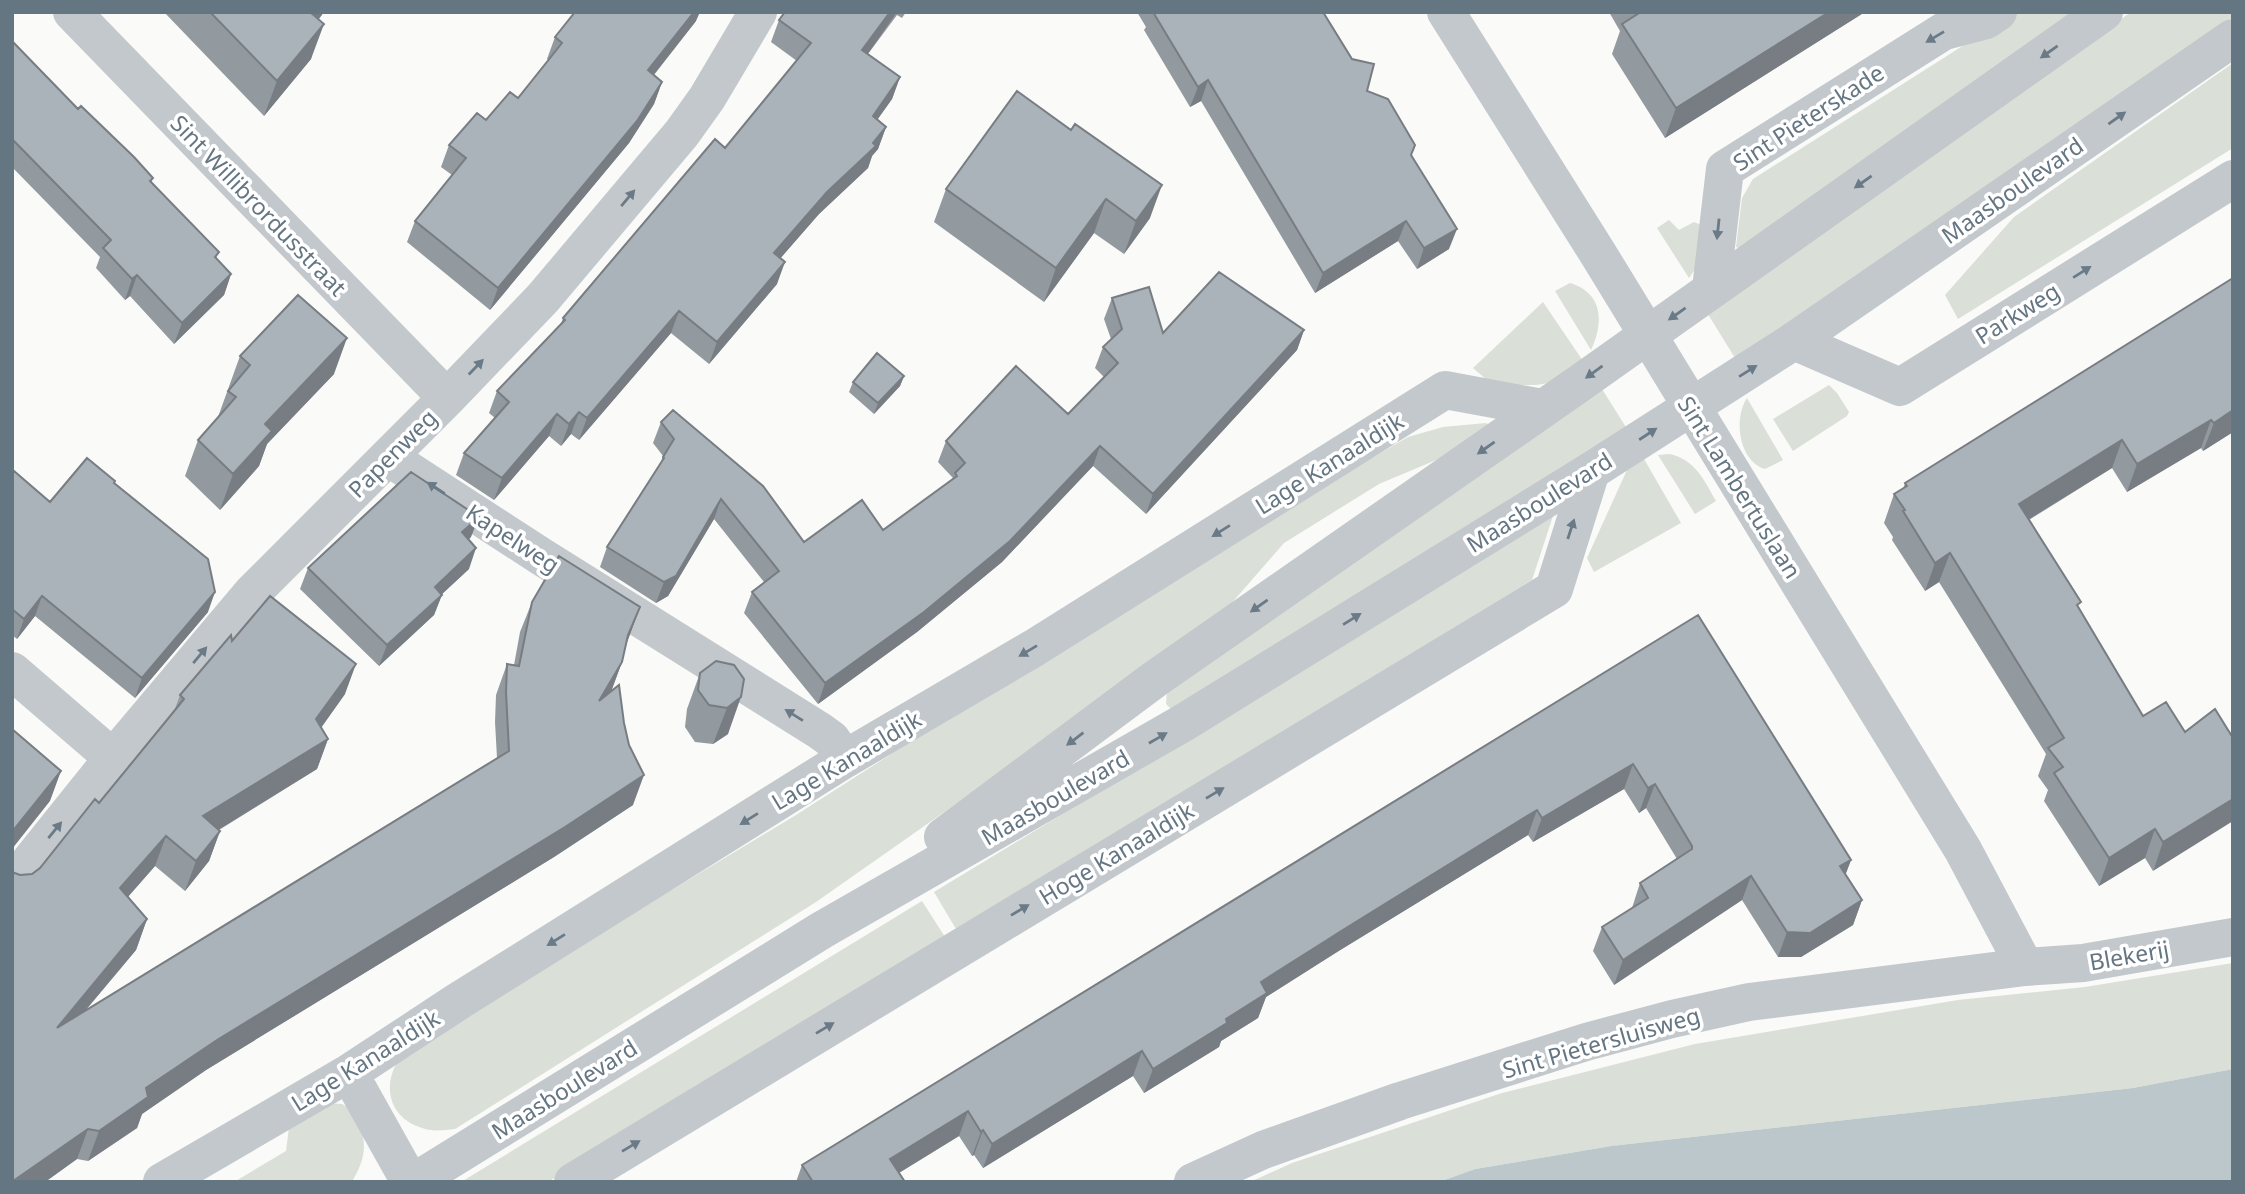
<svg xmlns="http://www.w3.org/2000/svg" width="2245" height="1194" viewBox="0 0 2245 1194" font-family="'Noto Sans',sans-serif">
	<style>
		.green { fill: #dadfd7 }
		.water { fill: #bbc7cb }
		.lines { fill: none; stroke-linecap: round; stroke-linejoin: round }
		.minor { stroke: #c3c8cc; stroke-width: 38 }
		.tertiary { stroke: #c3c8cc; stroke-width: 38 }
		.wall { fill: #929a9f }
		.shaded-wall { fill: #777d82 }
		.building { fill: #aab3b9; stroke: #777d82; stroke-width: 2 }
		.oneway { fill: #6a7a87 }
		.labels { text-anchor: middle; dominant-baseline: central; stroke-width: 7; stroke-linejoin: round; paint-order: stroke }
		.street-label { font-size: 23px; fill: #657683; stroke: #fff }
	</style>
	<rect width="100%" height="100%" fill="#fafaf8"/>
	<!-- green -->
	<path class="green" d="M2016,12H2081L1742,249L1736,247L1742,198L1753,179Z
		M2131,12H2233V17L1919,238L1735,358L1706,311Z
		M2233,63V148L1958,319L1945,295L2014,217Z
		M1669,220L1679,230L1694,222L1701,225L1695,269L1689,278L1657,228Z
		M1570,283C1603,293 1604,322 1591,350L1555,291Z
		M1543,302L1583,361L1556,382L1536,385H1518L1487,380L1473,368Z
		M1829,385L1837,393L1849,412L1847,416L1793,451L1773,419Z
		M1602,389L1629,432L1171,709L1166,704L1167,691Z
		M1747,398L1783,460L1765,469C1739,461 1733,419 1747,398Z
		M1486,423L1490,425L1467,447L1379,484L1284,543L1223,613L950,808L816,902L455,1129C444,1130 433,1132 422,1128C383,1116 381,1074 408,1049L796,815L1174,573L1408,437L1443,427Z
		M1669,454C1695,459 1704,480 1716,501L1695,514L1658,455Z
		M1644,459L1681,523L1594,572L1587,558L1627,470Z
		M1553,516L1532,580L956,929L934,892Z
		M922,901L945,937L548,1182H461Z
		M2233,963V1069L2133,1088L1611,1146L1475,1169L1439,1182H1250L1292,1163L1502,1093L1695,1044L1958,1000L2085,987Z
		M327,1103L342,1104L357,1113C366,1142 368,1154 352,1182H234L286,1151L290,1120Z"/>
	<!-- water -->
	<path class="water" d="M2233,1069V1182H1439L1475,1169L1611,1146L2133,1088Z"/>
	<g class="lines">
		<!-- minor -->
		<path class="minor" d="M72,12L447,398
			M1446,12L1597,252L1963,850L2025,967
			M1711,289L1725,169L1944,31L1986,20L1998,12
			M1794,341L1900,387L2233,179
			M388,457L542,557L820,731L831,739L845,759
			M12,671L113,758
			M12,884L113,758L252,593L447,398L543,298L682,133L707,98L758,12
			M349,1073L410,1182
			M162,1182L349,1073L457,1002L845,759L1034,648L1445,390L1542,408
			M573,1182L1554,589L1591,471
			M1193,1182L1263,1150L1400,1101L1586,1042L1672,1019L1749,1002L2025,967L2083,963L2233,937"/>
		<!-- tertiary -->
		<path class="tertiary" d="M943,837L1155,679L1580,383L2104,12
			M414,1182L822,930L1183,723L1591,471L1794,341L2233,38"/>
	</g>
	<!-- wall -->
	<path class="wall" d="M164,12H323L318,20L311,59L264,116Z
		M785,12H906L902,18L897,15L868,54L900,77L892,99L877,120L886,127L878,149L872,156L868,168L819,214L780,258L777,284L709,364L671,333L579,440L571,434L561,446L549,436L494,500L456,475L464,453L495,418L489,413L497,391L561,324L563,318L725,148L797,61L771,42L779,20Z
		M1137,12H1323L1367,91L1411,156L1449,249L1417,269L1398,241L1315,293L1201,101L1190,107L1144,30L1146,27Z
		M1609,12H1865L1665,138L1612,54L1620,31Z
		M696,21L654,75L662,82L654,104L629,143L490,310L407,242L415,221L452,175L441,167L449,145L518,98L548,60L547,59L555,37Z
		M12,41L78,109L153,178L151,183L219,252L216,258L231,274L224,295L174,344L130,296L125,300L96,268L100,257L12,167Z
		M1017,91L1150,218L1124,254L1094,233L1044,302L934,222L946,189Z
		M2233,278V432L2203,451L2201,448L2127,492L2112,468L2029,520L2079,608L2143,716L2185,732L2215,709L2153,871L2145,858L2099,886L2044,801L2048,790L2038,776L2046,754L1939,582L1925,591L1892,540L1893,537L1884,523L1894,494L1903,489L1905,483Z
		M1112,298L1163,333L1304,330L1297,350L1146,514L1093,466L1002,562L917,632L818,704L744,613L752,592L764,582L714,519L668,596L656,603L600,567L607,547L660,465L663,456L653,443L661,422L804,542L883,530L952,480L953,478L938,462L946,441L1068,414L1104,377L1095,368L1103,347L1111,339L1104,319Z
		M240,356L334,374L267,444L259,466L220,510L185,476L198,440L218,417Z
		M904,376L900,386L874,414L849,392L853,382Z
		M12,474L50,502L114,483L208,612L135,698L35,616L17,639L12,635Z
		M471,537L468,540L469,569L442,594L434,615L379,666L300,589L308,568Z
		M532,602L640,607L626,645L622,662L611,691L633,805L554,857L206,1070L142,1114L137,1128L88,1161L77,1159L45,1182H12V872L20,875L32,874L40,868L99,803L174,712L180,695L232,641L345,694L321,728L328,739L317,769L219,830L220,831L209,861L185,891L155,866L128,897L147,919L136,950L86,1010L497,758L495,722L496,695L507,664L514,665L520,632Z
		M1698,615L1851,860L1845,875L1862,900L1853,925L1801,957H1778L1742,900L1614,985L1593,951L1602,927L1632,908L1640,883L1677,859L1646,808L1639,813L1624,789L1533,842L1528,835L1337,952L1266,997L1258,1018L1221,1041L1219,1047L1144,1093L1133,1076L983,1168L974,1155L972,1156L959,1136L899,1173L905,1182H796L802,1165Z
		M734,665L728,734L713,744L695,742L685,727L687,709L700,673Z"/>
	<!-- shaded-wall -->
	<path class="shaded-wall" d="M309,12H323L322,15L296,47Z
		M694,12H700L696,21L640,92L648,70Z
		M890,12H897L855,72L862,50Z
		M1829,12H1865L1665,138L1676,108Z
		M324,24L311,59L264,116L277,81Z
		M900,77L892,99L865,137L873,116Z
		M1208,80L1201,101L1190,107L1198,87Z
		M662,82L654,104L629,143L490,310L498,288Z
		M886,127L878,149L872,156L868,168L819,214L766,275L774,253L827,192L873,143Z
		M1162,185L1150,218L1124,254L1136,221Z
		M1106,199L1094,233L1044,302L1056,268Z
		M1406,221L1398,241L1315,293L1323,273Z
		M1457,229L1449,249L1417,269L1424,248Z
		M785,262L777,284L709,364L717,342Z
		M231,274L224,295L174,344L182,323Z
		M137,275L130,296L125,300L132,279Z
		M679,311L671,333L579,440L587,418Z
		M1304,330L1297,350L1146,514L1153,494Z
		M347,338L334,374L267,444L259,466L220,510L233,474L265,424Z
		M904,376L900,386L874,414L878,403Z
		M2233,410V432L2203,451L2214,423Z
		M579,412L571,434L561,446L569,424Z
		M557,414L549,436L494,500L502,478Z
		M2211,420L2201,448L2127,492L2137,464Z
		M2122,440L2112,468L2008,532L2019,504Z
		M1100,446L1093,466L1002,562L917,632L818,704L825,683Z
		M721,499L714,519L668,596L656,603L664,582Z
		M479,517L471,537L454,553L462,532Z
		M476,548L469,569L427,608L435,587Z
		M1950,553L1939,582L1925,591L1935,563Z
		M215,592L208,612L135,698L142,678Z
		M442,595L434,615L379,666L387,645Z
		M42,596L35,616L17,639L24,619Z
		M640,607L629,637L617,665L628,635Z
		M622,662L611,692L599,701Z
		M356,664L345,694L305,750L316,719Z
		M741,697L728,734L713,744L727,708Z
		M328,739L317,769L192,846L203,816Z
		M1633,764L1624,789L1533,842L1542,818Z
		M61,771L50,801L12,849V832Z
		M644,775L633,805L554,857L206,1070L142,1114L137,1128L88,1161L99,1131L146,1088L217,1040Z
		M1655,784L1646,808L1639,813L1648,788Z
		M2233,799V821L2153,871L2163,842Z
		M1537,810L1528,835L1337,952L1266,997L1258,1018L1221,1041L1219,1047L1144,1093L1153,1069L1261,982L1346,928Z
		M2155,829L2145,858L2099,886L2109,858Z
		M220,831L209,861L185,891L196,861Z
		M166,836L155,866L109,918L120,888Z
		M1851,860L1842,884L1840,866Z
		M1751,876L1742,900L1614,985L1623,960Z
		M1862,900L1853,925L1801,957H1778L1787,932Z
		M147,919L136,950L45,1058L57,1028Z
		M1142,1051L1133,1076L983,1168L992,1144Z
		M968,1111L959,1136L884,1182L890,1159Z
		M88,1129L77,1159L45,1182H13Z
		M983,1130L974,1155L972,1156L981,1132Z"/>
	<!-- building -->
	<path class="building" d="M210,12H310L324,24L277,81Z
		M575,12H694L648,70L662,82L637,121L498,288L415,221L466,158L449,145L477,113L486,120L510,92L518,98L562,43L555,37Z
		M785,12H890L862,50L900,77L873,116L886,127L873,143L876,146L827,192L774,253L785,262L717,342L679,311L587,418L579,412L569,424L557,414L502,478L464,453L509,402L497,391L565,320L563,318L715,139L725,148L811,43L779,20Z
		M1153,12H1323L1352,59L1374,64L1367,91L1388,99L1415,145L1411,155L1457,229L1424,248L1406,221L1323,273L1208,80L1198,87Z
		M1638,12H1829L1676,108L1622,24L1639,13Z
		M12,41L78,109L81,106L134,157L153,178L150,181L219,252L215,257L231,274L182,323L137,275L132,279L103,248L111,240L12,139Z
		M1017,91L1071,130L1075,124L1162,185L1136,221L1106,199L1056,268L946,189Z
		M1219,272L1304,330L1153,494L1100,446L1010,541L924,612L825,683L752,592L779,571L721,499L676,576L664,582L607,547L664,458L663,457L674,439L661,422L673,410L763,486L804,542L862,500L883,530L957,476L955,473L965,463L946,441L1016,366L1068,414L1118,363L1103,347L1122,329L1112,298L1149,287L1163,333Z
		M2233,278V410L2214,423L2211,420L2137,464L2122,440L2019,504L2081,602L2077,605L2143,716L2166,702L2185,732L2215,709L2233,738V799L2163,842L2155,829L2109,858L2054,773L2063,767L2048,748L2064,738L1950,553L1935,563L1903,511L1905,510L1894,494L1907,486L1905,483Z
		M298,295L347,338L265,424L272,431L233,474L198,440L236,397L228,391L250,365L240,356Z
		M877,353L904,376L878,403L853,382Z
		M87,458L115,481L114,483L208,559L215,592L142,678L42,596L24,619L12,609V474L14,471L50,502Z
		M411,472L479,517L462,532L476,548L435,587L442,595L387,645L308,568Z
		M559,556L640,607L628,635L622,662L599,701L619,685L624,723L629,745L644,775L565,827L217,1040L146,1088L148,1097L99,1131L88,1129L13,1181L12,872L20,875L32,874L40,868L95,799L99,803L171,715L184,699L180,695L231,635L232,641L270,596L356,664L316,719L328,739L203,816L220,831L196,861L166,836L120,888L147,919L57,1028L509,751L506,692L507,664L519,666L532,602Z
		M1698,615L1851,860L1840,866L1862,900L1810,933L1787,932L1751,876L1623,960L1602,927L1648,898L1640,883L1692,849V846L1655,784L1648,788L1633,764L1542,818L1537,810L1346,928L1261,982L1267,993L1226,1019L1227,1023L1153,1069L1142,1051L992,1144L983,1130L981,1132L968,1111L890,1159L905,1182H813L802,1165Z
		M716,661L734,665L744,679L741,697L727,708L709,705L698,690L700,673Z
		M12,729L61,771L12,832Z"/>
	<!-- one-way arrows -->
	<defs><path id="oneway-solid" d="M-6-.8H1V-3.2L6.5 0L1 3.2V.8H-6Z" transform="scale(1.75)"/></defs>
	<g class="oneway">
		<use href="#oneway-solid" transform="translate(1935 37) rotate(149)"/>
		<use href="#oneway-solid" transform="translate(2049 52) rotate(145)"/>
		<use href="#oneway-solid" transform="translate(2117 118) rotate(-35)"/>
		<use href="#oneway-solid" transform="translate(1863 182) rotate(145)"/>
		<use href="#oneway-solid" transform="translate(628 198) rotate(-50)"/>
		<use href="#oneway-solid" transform="translate(1718 229) rotate(96)"/>
		<use href="#oneway-solid" transform="translate(2082 272) rotate(-32)"/>
		<use href="#oneway-solid" transform="translate(1677 314) rotate(145)"/>
		<use href="#oneway-solid" transform="translate(476 367) rotate(-46)"/>
		<use href="#oneway-solid" transform="translate(1748 371) rotate(-32)"/>
		<use href="#oneway-solid" transform="translate(1594 372) rotate(144)"/>
		<use href="#oneway-solid" transform="translate(1648 434) rotate(-33)"/>
		<use href="#oneway-solid" transform="translate(1486 448) rotate(145)"/>
		<use href="#oneway-solid" transform="translate(436 488) rotate(-147)"/>
		<use href="#oneway-solid" transform="translate(1571 529) rotate(-72)"/>
		<use href="#oneway-solid" transform="translate(1221 531) rotate(148)"/>
		<use href="#oneway-solid" transform="translate(1259 606) rotate(145)"/>
		<use href="#oneway-solid" transform="translate(1352 619) rotate(-32)"/>
		<use href="#oneway-solid" transform="translate(1028 651) rotate(149)"/>
		<use href="#oneway-solid" transform="translate(200 655) rotate(-50)"/>
		<use href="#oneway-solid" transform="translate(794 715) rotate(-148)"/>
		<use href="#oneway-solid" transform="translate(1158 738) rotate(-30)"/>
		<use href="#oneway-solid" transform="translate(1075 739) rotate(143)"/>
		<use href="#oneway-solid" transform="translate(1215 793) rotate(-31)"/>
		<use href="#oneway-solid" transform="translate(749 819) rotate(148)"/>
		<use href="#oneway-solid" transform="translate(55 830) rotate(-51)"/>
		<use href="#oneway-solid" transform="translate(1020 910) rotate(-31)"/>
		<use href="#oneway-solid" transform="translate(556 940) rotate(148)"/>
		<use href="#oneway-solid" transform="translate(825 1028) rotate(-31)"/>
		<use href="#oneway-solid" transform="translate(631 1146) rotate(-31)"/>
	</g>
	<g class="labels">
		<!-- street labels -->
		<g class="street-label">
			<text transform="translate(1808 117) rotate(-33)">Sint Pieterskade</text>
			<text transform="translate(2012 190) rotate(-35)">Maasboulevard</text>
			<text transform="translate(259 205) rotate(46)">Sint Willibrordusstraat</text>
			<text transform="translate(2017 313) rotate(-32)">Parkweg</text>
			<text transform="translate(392 453) rotate(-45)">Papenweg</text>
			<text transform="translate(1329 463) rotate(-32)">Lage Kanaaldijk</text>
			<text transform="translate(1740 487) rotate(58)">Sint Lambertuslaan</text>
			<text transform="translate(1539 502) rotate(-32)">Maasboulevard</text>
			<text transform="translate(513 538) rotate(33)">Kapelweg</text>
			<text transform="translate(846 760) rotate(-31)">Lage Kanaaldijk</text>
			<text transform="translate(1055 797) rotate(-30)">Maasboulevard</text>
			<text transform="translate(1116 853) rotate(-31)">Hoge Kanaaldijk</text>
			<text transform="translate(2129 955) rotate(-10)">Blekerij</text>
			<text transform="translate(1601 1042) rotate(-16)">Sint Pietersluisweg</text>
			<text transform="translate(365 1060) rotate(-32)">Lage Kanaaldijk</text>
			<text transform="translate(564 1089) rotate(-32)">Maasboulevard</text>
		</g>
	</g>
	<!-- border -->
	<rect width="2245" height="1194" fill="none" stroke="#657683" stroke-width="28"/>
</svg>
